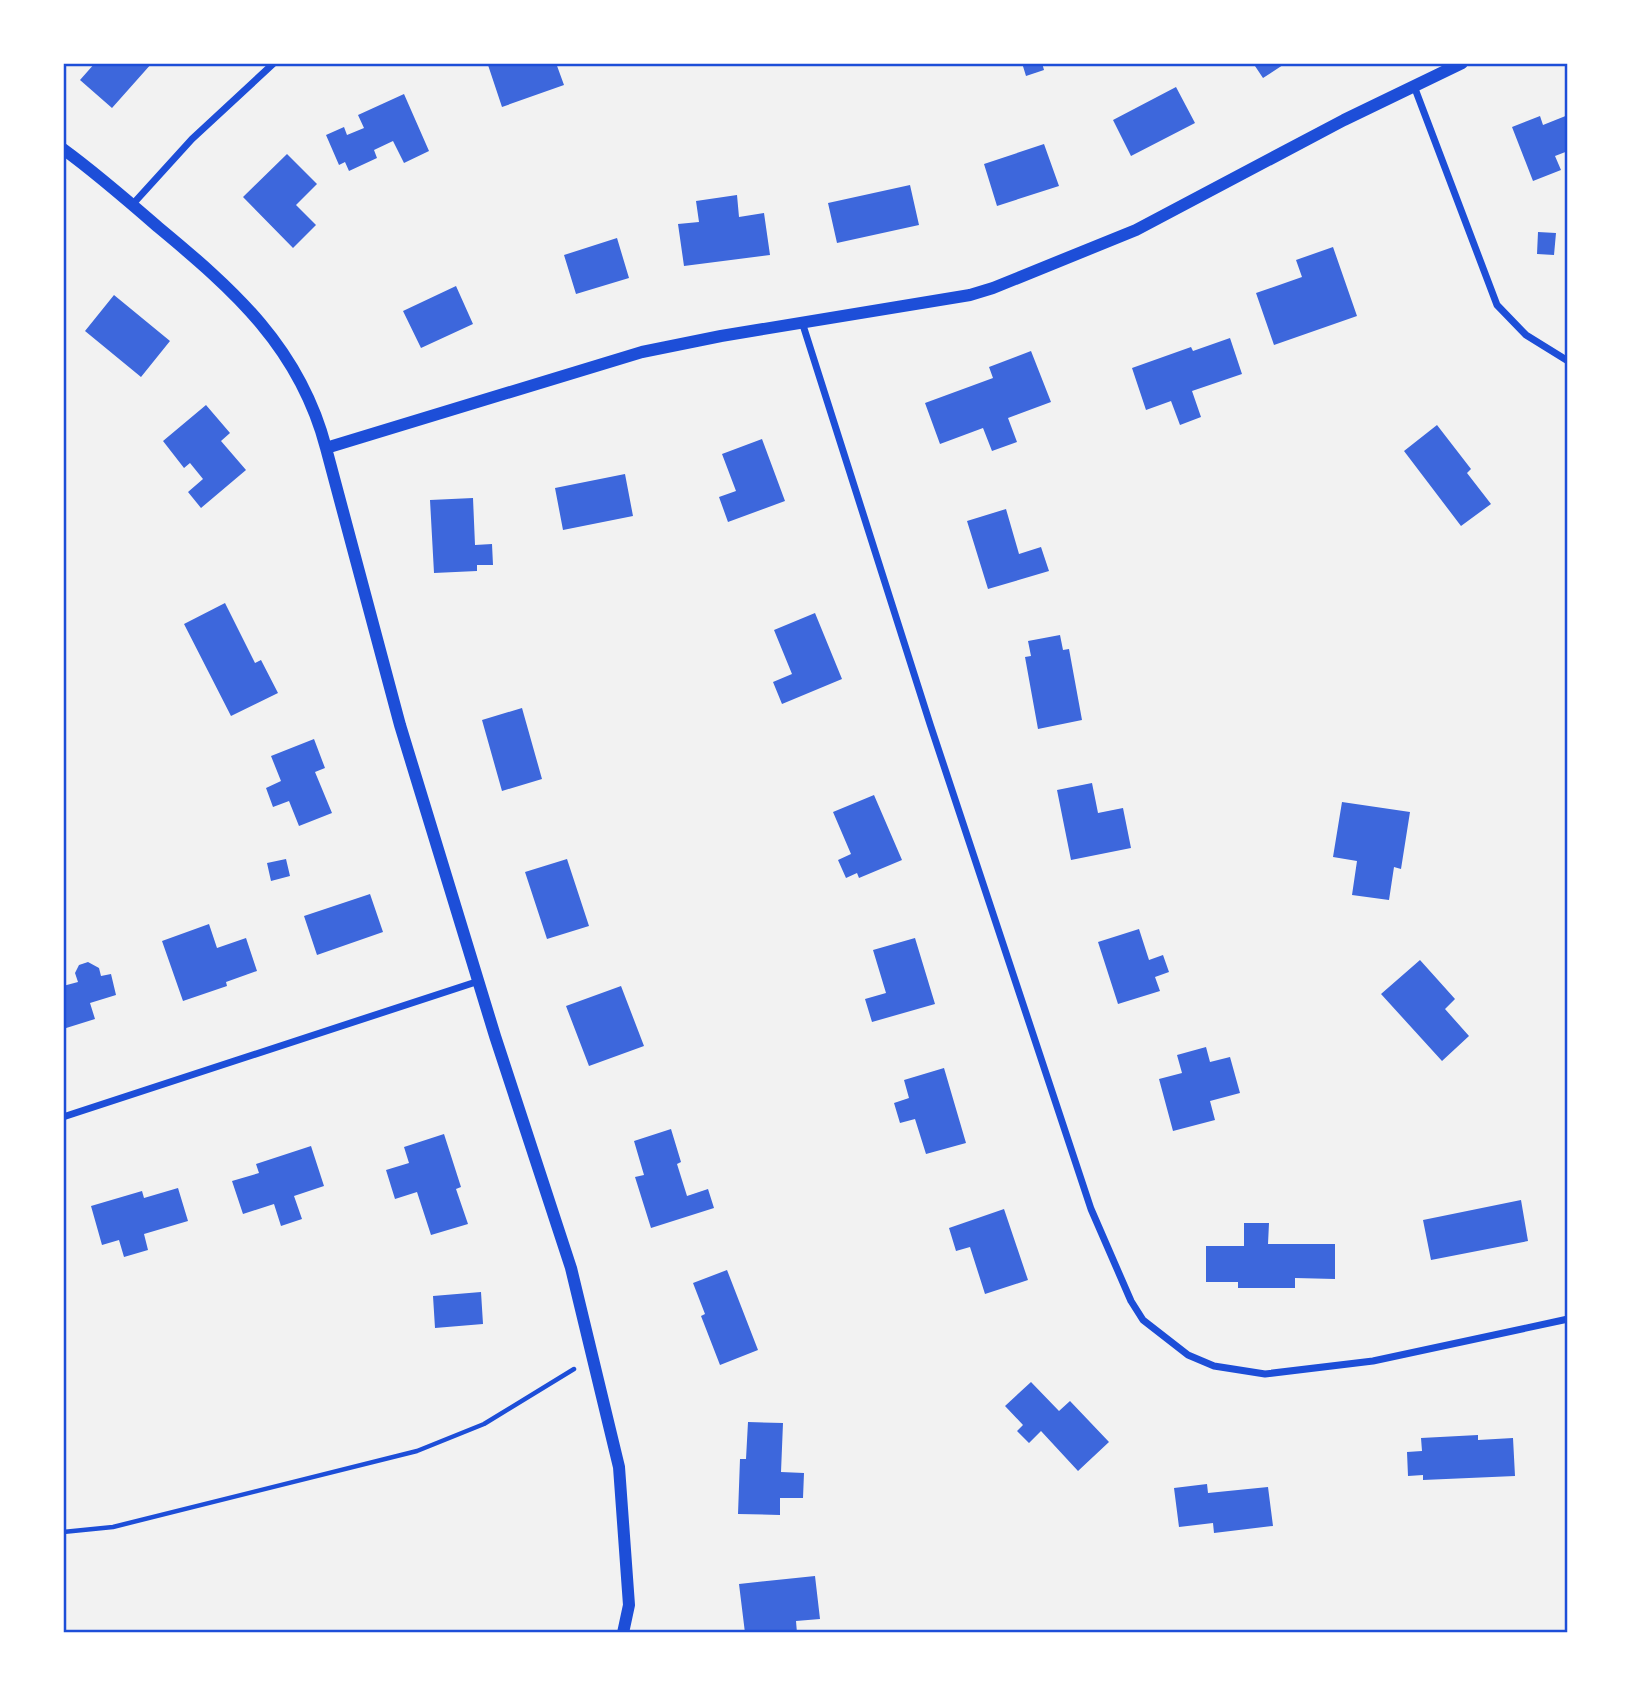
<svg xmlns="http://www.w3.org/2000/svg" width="1631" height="1696" viewBox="0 0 1631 1696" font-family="Mulish,sans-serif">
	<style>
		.building { fill: #3d67dc }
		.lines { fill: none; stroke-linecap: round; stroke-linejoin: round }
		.path { stroke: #1d4ed8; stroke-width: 4.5 }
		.minor { stroke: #1d4ed8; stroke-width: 7 }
		.tertiary { stroke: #1d4ed8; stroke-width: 12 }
		.neatline { fill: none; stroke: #1d4ed8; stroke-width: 2.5 }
	</style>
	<rect width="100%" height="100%" fill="#f2f2f2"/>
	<!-- building -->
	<path class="building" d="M95,63H152L112,108L80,80Z
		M494,63H556L564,85L502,107L488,65Z
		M1022,63H1042L1044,70L1026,76Z
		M1253,63H1286L1263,78Z
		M1176,87L1195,123L1131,156L1113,120Z
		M404,94L429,151L404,163L393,141L374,150L377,158L349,171L345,162L339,165L326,135L344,127L347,135L364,128L358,115Z
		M1568,115V151L1555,156L1561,170L1533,181L1512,127L1540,116L1543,125Z
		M1044,144L1059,186L997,206L984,164Z
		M287,154L317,184L296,205L316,225L293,248L243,197Z
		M910,185L919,225L837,243L828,203Z
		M737,195L739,217L764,213L770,255L684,266L678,224L699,222L696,201Z
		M1538,232L1556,233L1554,255L1537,254Z
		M617,238L629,278L576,294L564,255Z
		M1333,247L1357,316L1274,345L1256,293L1302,277L1296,260Z
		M456,286L473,324L421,348L403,311Z
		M114,295L170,341L141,377L85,331Z
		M1230,338L1242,374L1192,391L1201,417L1180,425L1171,401L1146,410L1132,368L1191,347L1193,351Z
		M1031,351L1051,402L1008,418L1017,442L992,451L983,428L940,444L925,403L993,378L989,367Z
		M206,405L230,433L221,441L246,470L201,508L188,492L203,479L190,463L184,468L163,441Z
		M1437,425L1471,469L1467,473L1491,504L1461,526L1404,451Z
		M762,439L785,501L728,522L719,497L736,491L722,454Z
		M625,474L633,516L563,530L555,488Z
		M473,498L475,545L492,544L493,565H477V571L434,573L430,500Z
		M1006,509L1019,554L1041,547L1049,571L988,589L967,521Z
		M225,603L255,663L261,660L278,693L231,716L184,624Z
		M815,613L842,679L782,704L773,682L792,674L774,630Z
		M1060,635L1063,650L1069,649L1082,720L1038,729L1025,657L1031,656L1028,641Z
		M522,708L542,779L502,791L482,720Z
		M314,739L325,768L315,772L332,813L299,826L289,801L273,807L266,788L281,781L271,756Z
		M1092,783L1098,813L1123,808L1131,848L1071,860L1057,790Z
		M874,795L902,860L859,878L857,873L846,878L838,860L851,854L833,812Z
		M1342,802L1410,812L1401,869L1394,867L1389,900L1352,895L1357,861L1333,857Z
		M286,859L290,876L271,881L267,863Z
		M567,859L589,926L547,939L525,872Z
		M370,894L383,932L317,955L304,916Z
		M209,924L217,948L246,938L257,971L226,982L227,986L183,1001L162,941Z
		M1139,929L1149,960L1163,955L1169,972L1155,977L1160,991L1118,1004L1098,942Z
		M915,938L935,1004L872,1022L865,999L886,993L873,950Z
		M1420,960L1455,999L1445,1009L1469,1036L1442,1061L1381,994Z
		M88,962L99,968L101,976L111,974L116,995L90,1003L95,1019L63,1029V986L78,982L75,973L79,965Z
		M621,986L644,1046L589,1066L566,1006Z
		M1206,1047L1210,1062L1230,1057L1240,1093L1210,1101L1215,1120L1173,1131L1159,1079L1182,1073L1177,1055Z
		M944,1068L966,1143L926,1154L915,1119L900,1123L894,1103L909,1098L904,1080Z
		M671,1129L681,1162L677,1164L687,1196L708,1189L714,1208L651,1228L635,1177L644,1175L634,1141Z
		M444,1134L461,1187L456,1189L468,1224L431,1235L417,1192L395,1199L386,1170L409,1163L404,1147Z
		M311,1146L324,1186L294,1196L302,1219L281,1226L274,1204L243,1214L232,1181L259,1173L256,1164Z
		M178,1188L188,1221L144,1234L148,1250L124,1257L119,1240L102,1245L91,1206L142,1191L144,1198Z
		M1521,1200L1528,1241L1431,1260L1423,1220Z
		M1004,1209L1028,1280L985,1294L970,1247L956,1251L949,1228Z
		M1244,1223H1269L1268,1244H1335V1279L1295,1278V1288H1238V1282H1206V1246H1244Z
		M727,1270L758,1350L720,1365L701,1316L705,1314L693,1283Z
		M481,1292L483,1324L435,1328L433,1296Z
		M1031,1382L1059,1411L1070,1401L1109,1442L1078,1471L1041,1431L1029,1443L1017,1431L1023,1425L1005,1406Z
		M748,1422L783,1423L781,1472L804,1473L803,1498H780V1515L738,1514L740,1459H746Z
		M1478,1435V1440L1513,1438L1515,1476L1423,1480V1475L1408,1476L1407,1452L1422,1451L1421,1438Z
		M1207,1484L1208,1493L1268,1487L1273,1526L1214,1533L1213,1523L1179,1527L1174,1488Z
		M815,1576L820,1619L796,1621L797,1633H745L739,1584Z"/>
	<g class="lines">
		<!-- path -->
		<path class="path" d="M63,1532L113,1527L417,1451L484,1424L574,1369"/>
		<!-- minor -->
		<path class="minor" d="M1414,86L1497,305L1526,335L1568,361
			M132,205L192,139L274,63
			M802,322L930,724L1091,1209L1131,1301L1143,1320L1188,1355L1214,1366L1265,1374L1373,1361L1568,1319
			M63,1117L479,981"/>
		<!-- tertiary -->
		<path class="tertiary" d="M63,149C96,173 127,200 158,227C234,290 300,348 326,448L642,352L721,336L970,295L993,288L1136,230L1344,120L1462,63
			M326,448L400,725L495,1036L571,1268L619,1467L629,1605L623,1633"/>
	</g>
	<!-- border -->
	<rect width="1631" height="1696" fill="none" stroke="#ffffff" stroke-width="130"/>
	<rect x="65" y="65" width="1501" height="1566" class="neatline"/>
</svg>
